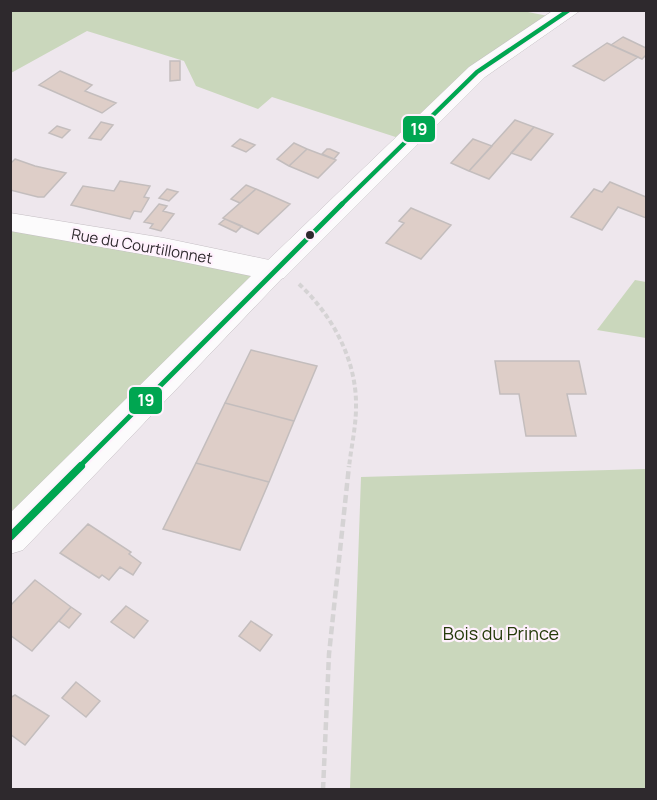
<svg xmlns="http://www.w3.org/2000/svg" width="657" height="800" viewBox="0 0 657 800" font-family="Manrope,sans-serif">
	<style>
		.green { fill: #cad7bc }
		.building { fill: #decec8; stroke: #c3bdbd; stroke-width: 1.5 }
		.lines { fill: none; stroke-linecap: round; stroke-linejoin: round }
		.minor-casing { stroke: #c5bfc4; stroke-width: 1 }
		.tertiary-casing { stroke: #c5bfc4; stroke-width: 1 }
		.path-far1 { stroke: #d5d3d4; stroke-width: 4; stroke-dasharray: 5 3; stroke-linecap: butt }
		.path { stroke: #d5d3d4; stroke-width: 4.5; stroke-dasharray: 8 4; stroke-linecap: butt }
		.minor { fill: #fcfbfc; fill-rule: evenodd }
		.tertiary { fill: #fcfbfc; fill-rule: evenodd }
		.bus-1-far2-casing { stroke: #fff1fd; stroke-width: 8 }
		.bus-1-far1-casing { stroke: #fff1fd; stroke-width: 10 }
		.bus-1-casing { stroke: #fff1fd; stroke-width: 12 }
		.bus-1-far2 { stroke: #00a651; stroke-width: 4.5 }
		.bus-1-far1 { stroke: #00a651; stroke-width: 5 }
		.bus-1 { stroke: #00a651; stroke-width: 8 }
		.bus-dot { fill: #2e292d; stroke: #fff1fd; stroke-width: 2 }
		.labels { text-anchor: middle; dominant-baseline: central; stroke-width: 4.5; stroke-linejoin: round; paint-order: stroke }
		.street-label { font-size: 15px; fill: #2e292d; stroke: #fff1fd }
		.near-park-label { font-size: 18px; fill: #253a0a; stroke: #fff1fd }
		.line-badge { stroke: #fff1fd; stroke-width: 2 }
		.badge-label { font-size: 16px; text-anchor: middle; font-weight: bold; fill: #fff }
	</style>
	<rect width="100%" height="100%" fill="#eee7ed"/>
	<!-- green -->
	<path class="green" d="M518,10L558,18L512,46L408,141L272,97L258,109L196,86L184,61L87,31L11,73V11Z
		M11,222L274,271L11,528Z
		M635,280L646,282V338L597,330Z
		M646,469V789H350L361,477Z"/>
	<!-- building -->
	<path class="building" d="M623,37L646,48V55L642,59L611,45Z
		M607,43L638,57L604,81L573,66Z
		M170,61H180V80L170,81Z
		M60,71L92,85L85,91L116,103L102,113L39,85Z
		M515,120L534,127L489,179L469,171Z
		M101,122L113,125L101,140L89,138Z
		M57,126L70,130L62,138L49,133Z
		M534,127L553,134L531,160L511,153Z
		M240,139L255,145L246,152L232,146Z
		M473,139L492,146L469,171L451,163Z
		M294,143L307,149L289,166L277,159Z
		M307,149L336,160L318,178L289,166Z
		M327,149H330L339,153L334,159L322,154Z
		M15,159L35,166L66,173L44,197H38L10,190V164Z
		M120,181L150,186L144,197L149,198L141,212L134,211L130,219L71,205L83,186L114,191Z
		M610,182L646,197V218L618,207L602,230L571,217L594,189L602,192Z
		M246,185L256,189L240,203L231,199Z
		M167,189L178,192L169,201L159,198Z
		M256,189L290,204L258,234L223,218Z
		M159,204L167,206L163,211L174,214L161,231L150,228L153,224L144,222Z
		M411,208L451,225L421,259L386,243L404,223L399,221Z
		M225,219L242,226L236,232L219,224Z
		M251,350L317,366L294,421L225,403Z
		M495,361H579L586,394H567L576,436H526L519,394H500Z
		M225,403L294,421L269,482L196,463Z
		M196,463L269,482L240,550L163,529Z
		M88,524L131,552L129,554L141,563L133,575L120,567L109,580L102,575L99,578L60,553Z
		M35,580L71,607L32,651L10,635V606Z
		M126,606L148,621L134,638L111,622Z
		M71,607L81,614L69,628L59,621Z
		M251,621L272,635L260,651L239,636Z
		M76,682L100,701L86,717L62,698Z
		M15,695L49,716L25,745L10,734V698Z"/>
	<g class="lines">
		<!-- minor casing -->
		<g class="minor-casing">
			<path id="minor" d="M10,213L164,238L274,261L284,264L289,271L23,550L10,554V513L251,276L164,258L10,231Z"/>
		</g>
		<!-- tertiary casing -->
		<g class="tertiary-casing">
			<path id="tertiary" d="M554,10H581L485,77L284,278L274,281L264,278L259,271L264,264L469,67Z"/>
		</g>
		<!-- path-far1 -->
		<path class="path-far1" d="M299,284C332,315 357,360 356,407C356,427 351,448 349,467"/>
		<!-- path -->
		<path class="path" d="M323,790L329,654L349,466"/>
		<!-- minor -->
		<use href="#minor" class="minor"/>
		<!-- tertiary -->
		<use href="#tertiary" class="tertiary"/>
		<!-- bus-1-far2 casing -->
		<g class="bus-1-far2-casing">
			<path id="bus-1-far2" d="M340,206L477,72L569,10"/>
		</g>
		<!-- bus-1-far1 casing -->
		<g class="bus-1-far1-casing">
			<path id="bus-1-far1" d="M79,467L342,204"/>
		</g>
		<!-- bus-1 casing -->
		<g class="bus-1-casing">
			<path id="bus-1" d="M10,537L81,466"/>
		</g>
		<!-- bus-1-far2 -->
		<use href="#bus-1-far2" class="bus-1-far2"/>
		<!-- bus-1-far1 -->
		<use href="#bus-1-far1" class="bus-1-far1"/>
		<!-- bus-1 -->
		<use href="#bus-1" class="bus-1"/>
	</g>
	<!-- markers -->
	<circle class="bus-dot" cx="310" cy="235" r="5"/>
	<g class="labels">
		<!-- street labels -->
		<g class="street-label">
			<text transform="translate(142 246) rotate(10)">Rue du Courtillonnet</text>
		</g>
		<!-- near-park labels -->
		<g class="near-park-label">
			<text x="501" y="633">Bois du Prince</text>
		</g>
	</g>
	<g class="line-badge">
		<rect x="402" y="115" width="34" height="28" rx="6" fill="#00a651"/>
		<rect x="128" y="386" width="35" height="29" rx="6" fill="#00a651"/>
	</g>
	<g class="badge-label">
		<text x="419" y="135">19</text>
		<text x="146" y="406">19</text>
	</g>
	<!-- border -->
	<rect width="657" height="800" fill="none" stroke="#2e292d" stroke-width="24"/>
</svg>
